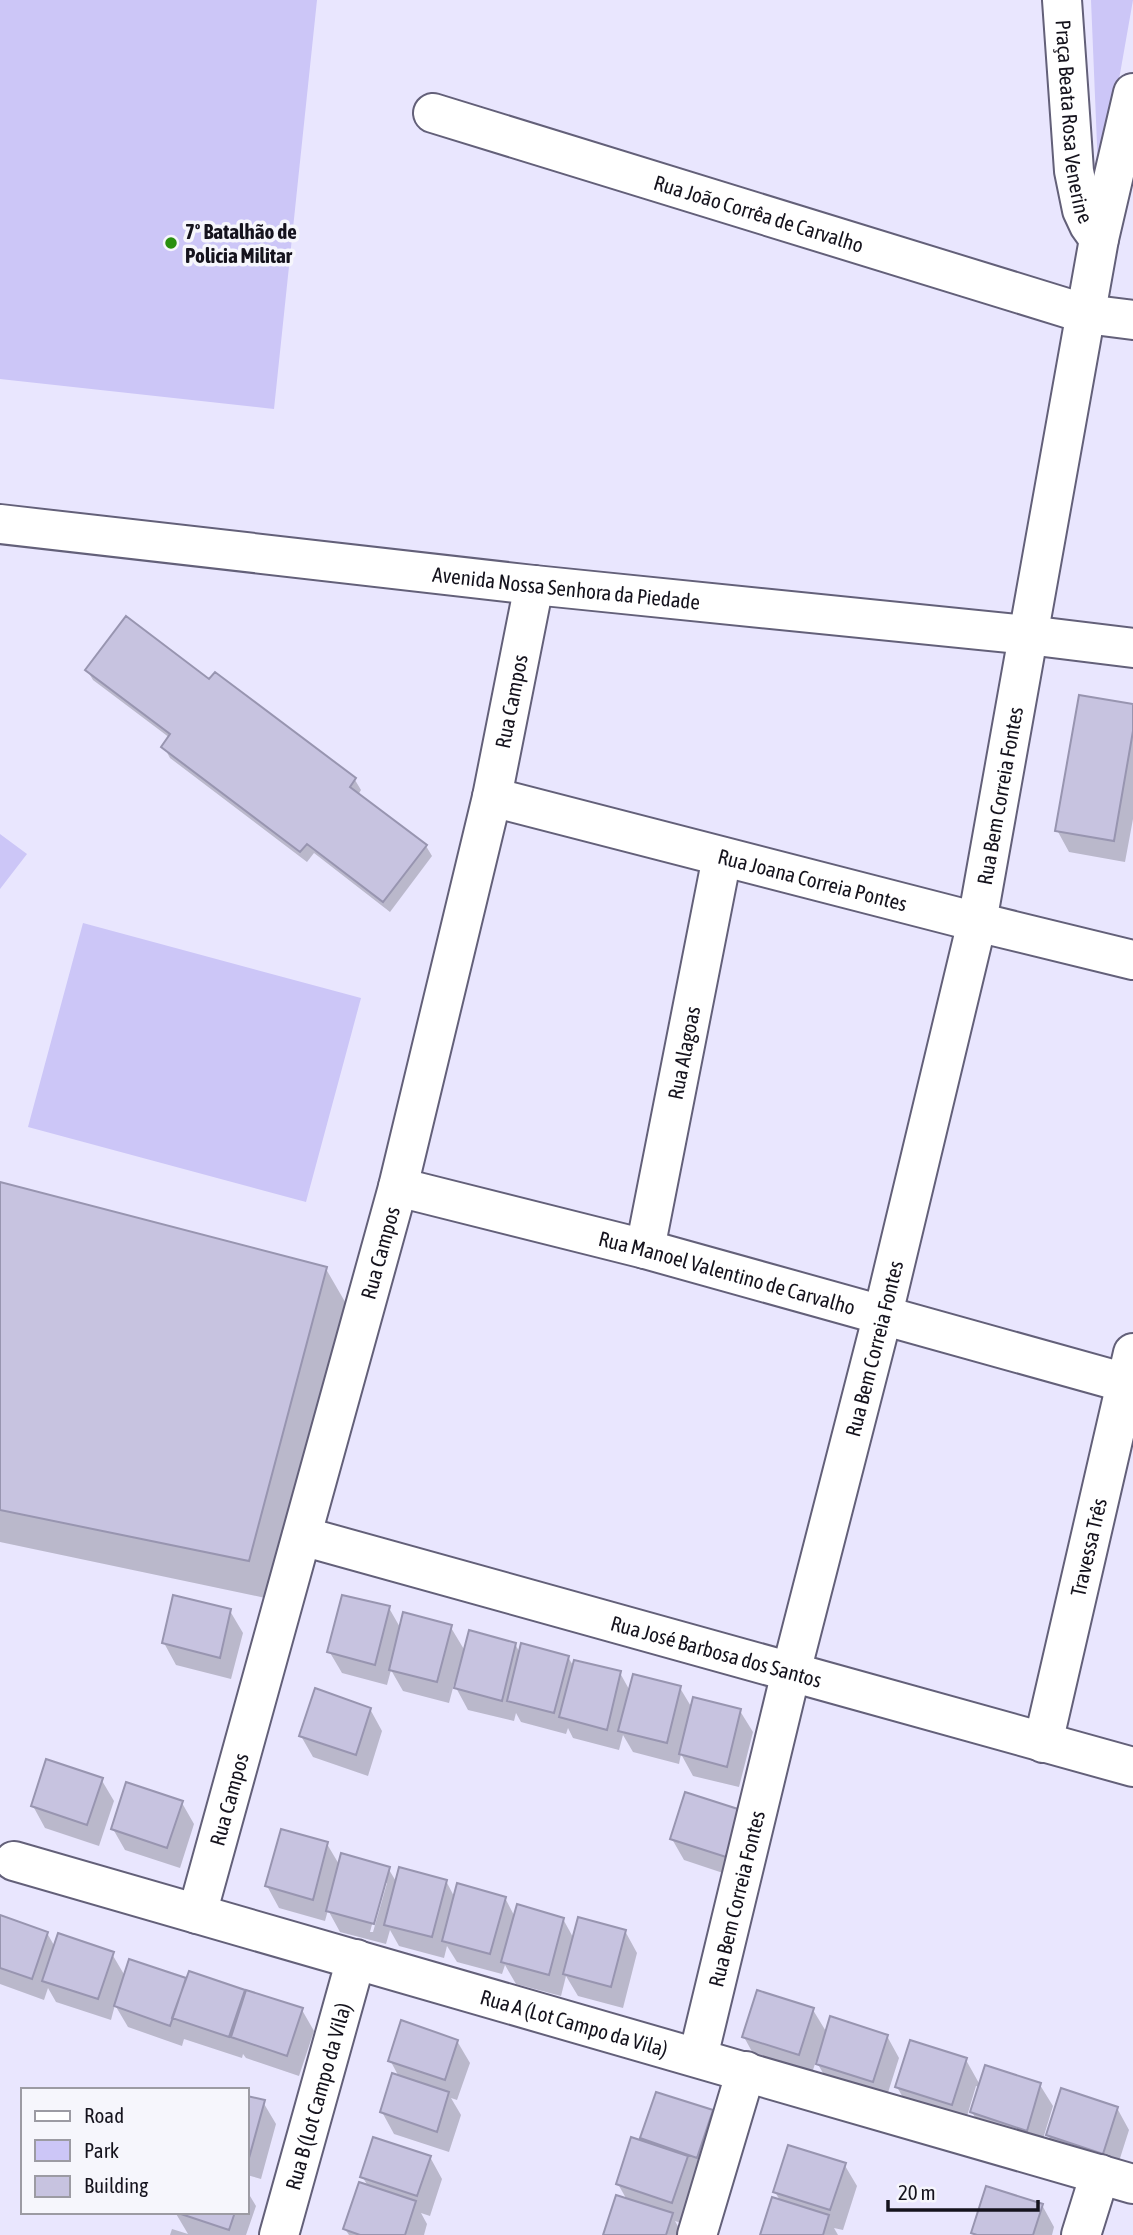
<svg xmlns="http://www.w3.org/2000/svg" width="1133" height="2235" viewBox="0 0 1133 2235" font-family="'Asap Condensed',sans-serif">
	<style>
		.green { fill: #ccc6f7 }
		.shadow { fill: #0003; fill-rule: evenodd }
		.building { fill: #c7c3e0; stroke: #9895b0; stroke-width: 2 }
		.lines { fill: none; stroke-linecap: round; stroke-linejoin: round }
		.minor-casing { stroke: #636079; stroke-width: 42 }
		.secondary-casing { stroke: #636079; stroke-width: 42 }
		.minor { stroke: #fff; stroke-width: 38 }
		.secondary { stroke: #fff; stroke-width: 38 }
		.poi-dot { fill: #298f0f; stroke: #f6f6fc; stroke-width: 2.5 }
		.labels { text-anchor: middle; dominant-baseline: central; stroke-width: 7; stroke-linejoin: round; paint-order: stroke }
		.street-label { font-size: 21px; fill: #15131d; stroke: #f6f6fc }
		.poi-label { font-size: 21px; font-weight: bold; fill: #15131d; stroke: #f6f6fc; text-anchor: start }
	</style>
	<rect width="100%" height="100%" fill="#e9e6fe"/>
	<!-- green -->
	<path class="green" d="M0,0H317L274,409L0,379Z
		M1091,0H1133L1099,193Z
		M0,834L27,854L0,889Z
		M83,923L361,998L306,1202L28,1127Z"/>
	<!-- shadow -->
	<path class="shadow" d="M87,670L209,681L216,674L355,780L361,790L358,795L426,846L432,856L390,912L314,853L307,862L170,758L164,747L170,738L93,680Z
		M1133,706V819L1125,862L1069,852L1057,830Z
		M0,1184L326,1269L348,1307L270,1599L0,1542Z
		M389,1608L401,1629L450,1626L465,1651L515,1644L520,1653L568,1657L574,1667L620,1673L630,1691L680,1688L692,1708L740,1711L753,1732L739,1787L693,1776L681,1754L679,1764L633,1752L623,1735L619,1750L573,1738L568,1728L566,1734L521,1722L516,1713L514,1721L468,1710L454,1684L449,1703L403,1691L391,1670L387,1685L342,1673L329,1651Z
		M230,1611L243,1633L231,1679L176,1665L164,1643Z
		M370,1709L382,1731L368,1776L313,1757L301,1736Z
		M101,1779L114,1801L99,1846L45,1828L33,1806Z
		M182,1803L194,1824L180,1868L125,1850L113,1829Z
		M740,1812L738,1878L684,1860L672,1839Z
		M327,1844L340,1866L388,1868L397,1883L446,1881L455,1898H505L515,1917L563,1919L574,1939L625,1931L637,1953L623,2008L578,1996L566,1976L561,1996L516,1984L505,1965L502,1974L457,1962L447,1946L444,1958L399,1946L390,1930L386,1944L340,1932L328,1910L325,1921L279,1908L267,1886ZM383,1883H387L373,1932H370Z
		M0,1917L47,1933L55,1947L112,1954L125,1976L130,1961L187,1980L190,1973L302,2010L314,2031L299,2076L246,2058L243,2054L242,2058L184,2039L182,2046L128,2027L115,2005L111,2020L56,2002L48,1988L44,2000L0,1984Z
		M813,2010L827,2033L887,2036L899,2058L885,2102L830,2085L816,2061L811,2076L756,2059L744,2037Z
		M457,2041L470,2063L457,2100L451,2098L461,2115L449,2152L394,2134L382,2112L399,2077L390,2060Z
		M966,2060L980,2085H1040L1053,2106L1039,2152L984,2134L972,2112L980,2087L976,2086L964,2126L909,2108L897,2087Z
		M247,2097L263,2102L276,2124L261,2179L247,2175Z
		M1117,2108L1129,2130L1115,2174L1060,2157L1048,2135Z
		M711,2112L724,2133L684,2224L675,2221L683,2235H605L627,2200L618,2184L646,2144L642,2138Z
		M430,2157L442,2179L430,2216L421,2213L427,2224L424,2235H349L345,2229L369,2188L362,2176Z
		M844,2164L857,2186L843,2230L834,2228L838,2235H762L781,2202L775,2192Z
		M247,2191L256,2206L246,2235H170L172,2229L188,2234L175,2212H247Z
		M1042,2205L1054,2227L1052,2235H974L973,2233Z"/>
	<!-- building -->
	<path class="building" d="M126,616L209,679L215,672L356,778L350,787L427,845L383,902L307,844L300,852L161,747L170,734L85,670Z
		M1079,695L1133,704V731L1114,841L1055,831Z
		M0,1182L327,1267L249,1561L0,1510Z
		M173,1595L231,1609L220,1658L162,1643Z
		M342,1595L390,1606L375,1665L327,1652Z
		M403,1612L452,1625L437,1682L389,1670Z
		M469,1630L516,1643L502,1701L454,1688Z
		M521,1643L569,1656L554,1713L507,1701Z
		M574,1660L621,1671L607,1730L559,1717Z
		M633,1674L681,1686L667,1743L618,1731Z
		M315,1688L371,1708L356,1755L299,1736Z
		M693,1697L741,1709L727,1767L679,1754Z
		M46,1759L103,1778L87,1825L31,1806Z
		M126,1782L183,1801L167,1848L111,1829Z
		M685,1792L741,1810L726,1857L670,1839Z
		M281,1829L328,1842L313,1900L265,1886Z
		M341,1853L390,1867L374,1924L326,1911Z
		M399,1867L447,1880L432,1937L384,1925Z
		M457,1883L506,1897L490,1954L442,1941Z
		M517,1904L564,1918L549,1975L501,1962Z
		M0,1915L48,1932L32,1979L0,1968Z
		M578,1917L626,1930L611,1987L563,1974Z
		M58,1933L114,1952L98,1999L42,1981Z
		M129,1959L186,1978L170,2026L114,2006Z
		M189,1971L245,1990L229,2037L172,2018Z
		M246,1990L303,2008L287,2056L231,2037Z
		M757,1990L814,2008L799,2055L742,2037Z
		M830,2016L888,2035L873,2082L816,2064Z
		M401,2020L458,2040L445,2080L388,2061Z
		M910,2040L967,2058L952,2105L895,2087Z
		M985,2065L1041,2083L1027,2131L970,2112Z
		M392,2073L449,2092L437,2132L380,2112Z
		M1061,2088L1118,2107L1103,2154L1046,2135Z
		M656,2092L713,2110L697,2158L640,2138Z
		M247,2096L265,2100L249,2158L247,2157Z
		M373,2137L431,2156L417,2196L360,2177Z
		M631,2137L688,2156L672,2203L616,2184Z
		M788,2145L846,2163L830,2210L773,2192Z
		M359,2182L416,2201L405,2235H360L343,2229Z
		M986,2186L1043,2204L1033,2235H977L971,2233Z
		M616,2195L673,2213L666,2235H603Z
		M772,2197L829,2215L823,2235H760Z
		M175,2212H235L229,2230Z"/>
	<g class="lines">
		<!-- minor casing -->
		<g class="minor-casing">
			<g id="minor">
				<path id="s1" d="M1062,0L1074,171L1082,210L1089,225L1099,239"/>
				<path id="s2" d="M433,113L1086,314L1133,320"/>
				<path id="s3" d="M492,797L977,922L1133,960"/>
				<path id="s4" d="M398,1187L645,1249L1133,1385"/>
				<path id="s5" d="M645,1249L722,857"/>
				<path id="s6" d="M302,1536L1133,1767"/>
				<path id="s7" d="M1043,1743L1133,1353"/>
				<path id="s8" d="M14,1861L1133,2184"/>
				<path id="s9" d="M197,1914L398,1187L492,797L534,585"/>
				<path id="s10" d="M698,2057L791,1672L883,1314L977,922L1099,239L1133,93"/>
				<path id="s11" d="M279,2235L356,1959"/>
				<path d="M697,2235L746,2071"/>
				<path d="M1081,2235L1100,2174"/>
			</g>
		</g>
		<!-- secondary casing -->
		<g class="secondary-casing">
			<g id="secondary">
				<path id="s12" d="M0,524L534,585L1028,635L1133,648"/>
			</g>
		</g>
		<!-- minor -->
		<use href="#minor" class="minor"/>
		<!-- secondary -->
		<use href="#secondary" class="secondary"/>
	</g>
	<!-- markers -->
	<circle class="poi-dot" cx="171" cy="243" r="7"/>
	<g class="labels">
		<!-- street labels -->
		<g class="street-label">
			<text stroke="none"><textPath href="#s1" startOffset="122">Praça Beata Rosa Venerine</textPath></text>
			<text stroke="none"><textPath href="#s2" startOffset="341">Rua João Corrêa de Carvalho</textPath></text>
			<text stroke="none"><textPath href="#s12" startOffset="570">Avenida Nossa Senhora da Piedade</textPath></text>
			<text stroke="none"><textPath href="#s9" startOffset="1253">Rua Campos</textPath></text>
			<text stroke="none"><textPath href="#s10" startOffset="1297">Rua Bem Correia Fontes</textPath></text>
			<text stroke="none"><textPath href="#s3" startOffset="331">Rua Joana Correia Pontes</textPath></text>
			<text stroke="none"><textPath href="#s5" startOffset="200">Rua Alagoas</textPath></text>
			<text stroke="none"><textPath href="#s9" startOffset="686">Rua Campos</textPath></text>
			<text stroke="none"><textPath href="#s4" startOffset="340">Rua Manoel Valentino de Carvalho</textPath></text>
			<text stroke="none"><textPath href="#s10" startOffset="730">Rua Bem Correia Fontes</textPath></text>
			<text stroke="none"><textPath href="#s7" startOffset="201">Travessa Três</textPath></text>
			<text stroke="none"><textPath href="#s6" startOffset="430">Rua José Barbosa dos Santos</textPath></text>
			<text stroke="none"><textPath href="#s9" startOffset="119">Rua Campos</textPath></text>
			<text stroke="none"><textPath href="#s10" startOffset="163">Rua Bem Correia Fontes</textPath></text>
			<text stroke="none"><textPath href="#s8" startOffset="583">Rua A (Lot Campo da Vila)</textPath></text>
			<text stroke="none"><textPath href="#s11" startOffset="144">Rua B (Lot Campo da Vila)</textPath></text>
		</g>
		<!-- poi labels -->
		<g class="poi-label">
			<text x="185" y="231">7º Batalhão de<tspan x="185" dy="24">Policia Militar</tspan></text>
		</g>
	</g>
	<!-- legend -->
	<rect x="21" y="2088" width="228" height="126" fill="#f6f6fc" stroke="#9c9ba3" stroke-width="2"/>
	<rect x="35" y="2111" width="35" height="10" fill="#ffffff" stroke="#9c9ba3" stroke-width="2"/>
	<text x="84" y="2123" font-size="21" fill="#15131d">Road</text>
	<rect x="35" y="2140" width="35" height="21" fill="#ccc6f7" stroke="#9c9ba3" stroke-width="2"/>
	<text x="84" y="2158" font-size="21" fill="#15131d">Park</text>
	<rect x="35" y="2176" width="35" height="21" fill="#c7c3e0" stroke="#9c9ba3" stroke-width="2"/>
	<text x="84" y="2193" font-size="21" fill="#15131d">Building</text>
	<!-- scale -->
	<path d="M888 2200v10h150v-10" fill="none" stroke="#15131d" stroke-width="3.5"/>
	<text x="898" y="2200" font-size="21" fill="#15131d" stroke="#f6f6fc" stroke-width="5" paint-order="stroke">20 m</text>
</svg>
